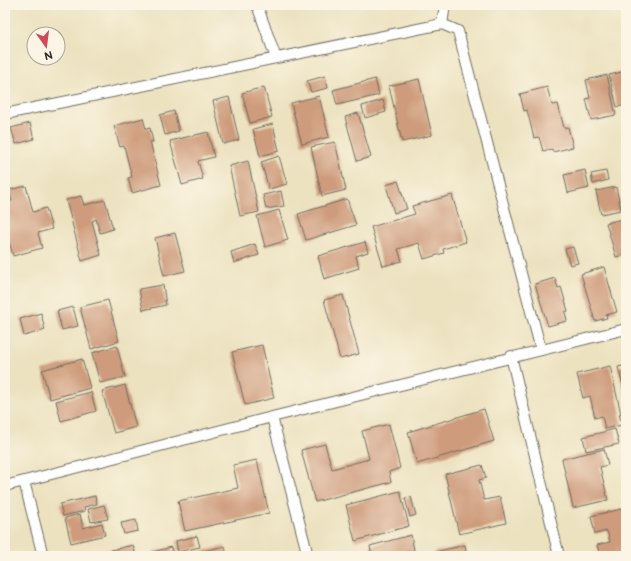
<svg xmlns="http://www.w3.org/2000/svg" width="631" height="561" viewBox="0 0 631 561" font-family="'Balsamiq Sans',sans-serif">
	<style>
		.building { fill: #ce9b7b }
		.lines { fill: none; stroke-linecap: round; stroke-linejoin: round }
		.minor-casing { stroke: #6f6b5f; stroke-width: 12 }
		.minor { stroke: #fff; stroke-width: 10 }
	</style>
	<rect width="100%" height="100%" fill="#fcf5e5"/>
	<filter id="ink" filterUnits="userSpaceOnUse"><feTurbulence type="fractalNoise" baseFrequency=".025" numOctaves="2"/><feDisplacementMap in="SourceGraphic" scale="8" xChannelSelector="R" yChannelSelector="G"/><feConvolveMatrix kernelMatrix="1 2 1 2 8 2 1 2 1" color-interpolation-filters="sRGB"/></filter>
	<filter id="wash" filterUnits="userSpaceOnUse"><feTurbulence type="fractalNoise" baseFrequency=".012" numOctaves="4" result="noise"/><feDisplacementMap in="SourceGraphic" scale="16" xChannelSelector="R" yChannelSelector="G"/><feGaussianBlur stdDeviation="0.9" result="paint"/><feColorMatrix in="noise" values="0 0 0 0 0 0 0 0 0 0 0 0 0 0 0 0 0 1.4 0 .05"/><feComposite in="paint" operator="in"/></filter>
	<g filter="url(#wash)">
		<rect width="100%" height="100%" fill="#ece2c0"/>
		<g id="blocks">
			<!-- building -->
			<path class="building" d="M626,71V105L617,107L609,75Z
				M607,75L616,115L591,120L586,99L590,98L586,80Z
				M325,76L328,88L311,92L307,81Z
				M375,79L379,95L337,105L333,90Z
				M419,79L432,135L402,142L389,86Z
				M264,87L272,117L250,123L242,93Z
				M547,87L552,105L558,104L564,128L568,127L573,147L553,152L552,149L543,151L539,137L534,138L527,110L524,111L520,94Z
				M319,96L329,137L302,144L291,103Z
				M229,97L239,140L223,144L213,101Z
				M383,100L386,112L365,118L362,106Z
				M174,111L179,131L165,135L160,115Z
				M358,113L371,157L357,161L345,117Z
				M143,118L146,129L150,128L153,142H150L161,185L132,193L128,178L132,177L124,146L120,147L114,126Z
				M30,123L34,139L16,144L11,128Z
				M273,124L279,151L260,156L253,129Z
				M208,132L214,157L198,161L203,179L182,185L170,141Z
				M335,142L346,190L322,196L311,147Z
				M279,156L287,184L269,189L261,162Z
				M248,161L259,212L240,216L229,166Z
				M585,170L589,188L568,193L564,175Z
				M606,171L608,180L593,184L591,174Z
				M398,181L407,209L394,213L386,185Z
				M26,186L33,212L46,208L52,229L38,233L42,248L13,256L5,226V203L12,201L9,190Z
				M616,187L621,210L601,214L596,191Z
				M281,191L284,206L266,209L263,195Z
				M452,195L466,242L443,249L444,253L424,259L419,243L398,249L402,261L383,266L371,227L415,214L412,206Z
				M81,196L84,205L105,200L113,229L100,233L96,219L92,221L101,255L82,261L66,200Z
				M347,199L356,225L306,240L298,214Z
				M279,210L288,240L265,247L257,216Z
				M626,218V254L616,257L606,223Z
				M175,233L185,271L164,276L155,238Z
				M365,242L368,252L356,256L359,268L324,279L318,256Z
				M255,244L259,255L234,263L231,252Z
				M573,247L578,263L570,265L565,249Z
				M604,267L617,312L606,315L607,318L595,321L581,274Z
				M555,278L558,288L561,287L568,311L565,312L567,321L548,326L535,284Z
				M163,285L166,305L143,310L139,289Z
				M343,295L359,354L340,359L324,300Z
				M108,300L119,341L91,349L80,307Z
				M73,307L78,326L62,330L57,311Z
				M41,313L45,330L24,336L20,319Z
				M262,345L274,398L245,405L232,352Z
				M117,346L125,377L100,383L92,353Z
				M82,359L90,388L50,399L42,370Z
				M626,365V394H625L618,367Z
				M610,366L621,414H619L622,425L605,429L602,416L595,418L590,396L583,398L577,374Z
				M125,385L136,427L114,433L102,391Z
				M91,392L96,411L61,421L56,401Z
				M484,409L494,441L417,464L408,432Z
				M389,424L400,468L389,472L391,482L315,502L301,450L325,444L332,469L369,459L362,431Z
				M615,429L619,444L586,451L583,437Z
				M604,449L608,465L600,467L608,500L573,508L562,459Z
				M257,460L269,513L185,531L178,501L238,488L233,465Z
				M482,465L486,478L479,480L484,500L500,497L506,523L459,534L445,474Z
				M400,491L409,526L355,541L346,505Z
				M95,496L97,504L84,507L85,511L63,516L60,504Z
				M411,497L416,515L410,517L405,498Z
				M104,505L108,519L91,522L88,509Z
				M626,508V555L600,556L597,545L610,542L607,531L595,534L591,516Z
				M80,514L83,528L102,523L105,535L71,543L65,518Z
				M136,520L138,531L124,534L121,523Z
				M411,535L414,550L390,556H372L370,546Z
				M197,536L200,547L178,552L176,541Z
				M133,545L136,556H94V554Z
				M465,545L467,556H436L435,552Z
				M225,546L227,556H192L191,554Z
				M171,547L174,556H154L153,552Z"/>
		</g>
	</g>
	<g filter="url(#ink)">
		<use href="#blocks" fill-opacity="0" stroke="#6f6b5f" stroke-width="1"/>
		<g class="lines">
			<!-- minor casing -->
			<g class="minor-casing">
				<path id="minor" d="M257,5L276,58
					M442,24L445,5
					M5,114L442,24L458,31L541,350
					M511,356L559,556
					M272,417L308,556
					M24,481L43,556
					M5,486L272,417L626,329"/>
			</g>
			<!-- minor -->
			<use href="#minor" class="minor"/>
		</g>
	</g>
	<!-- margin -->
	<rect width="631" height="561" fill="none" stroke="#fcf5e5" stroke-width="20"/>
	<!-- north arrow -->
	<g transform="translate(46 46) rotate(166)"><circle r="19" fill="#fcf5e5" stroke="#a8a49b"/>
	<path d="M0-3L7 15L0 10L-7 15Z" fill="#d1495b"/>
	<text y="-6" font-size="11" font-weight="bold" text-anchor="middle" fill="#2b2b2b">N</text>
	</g>
</svg>
